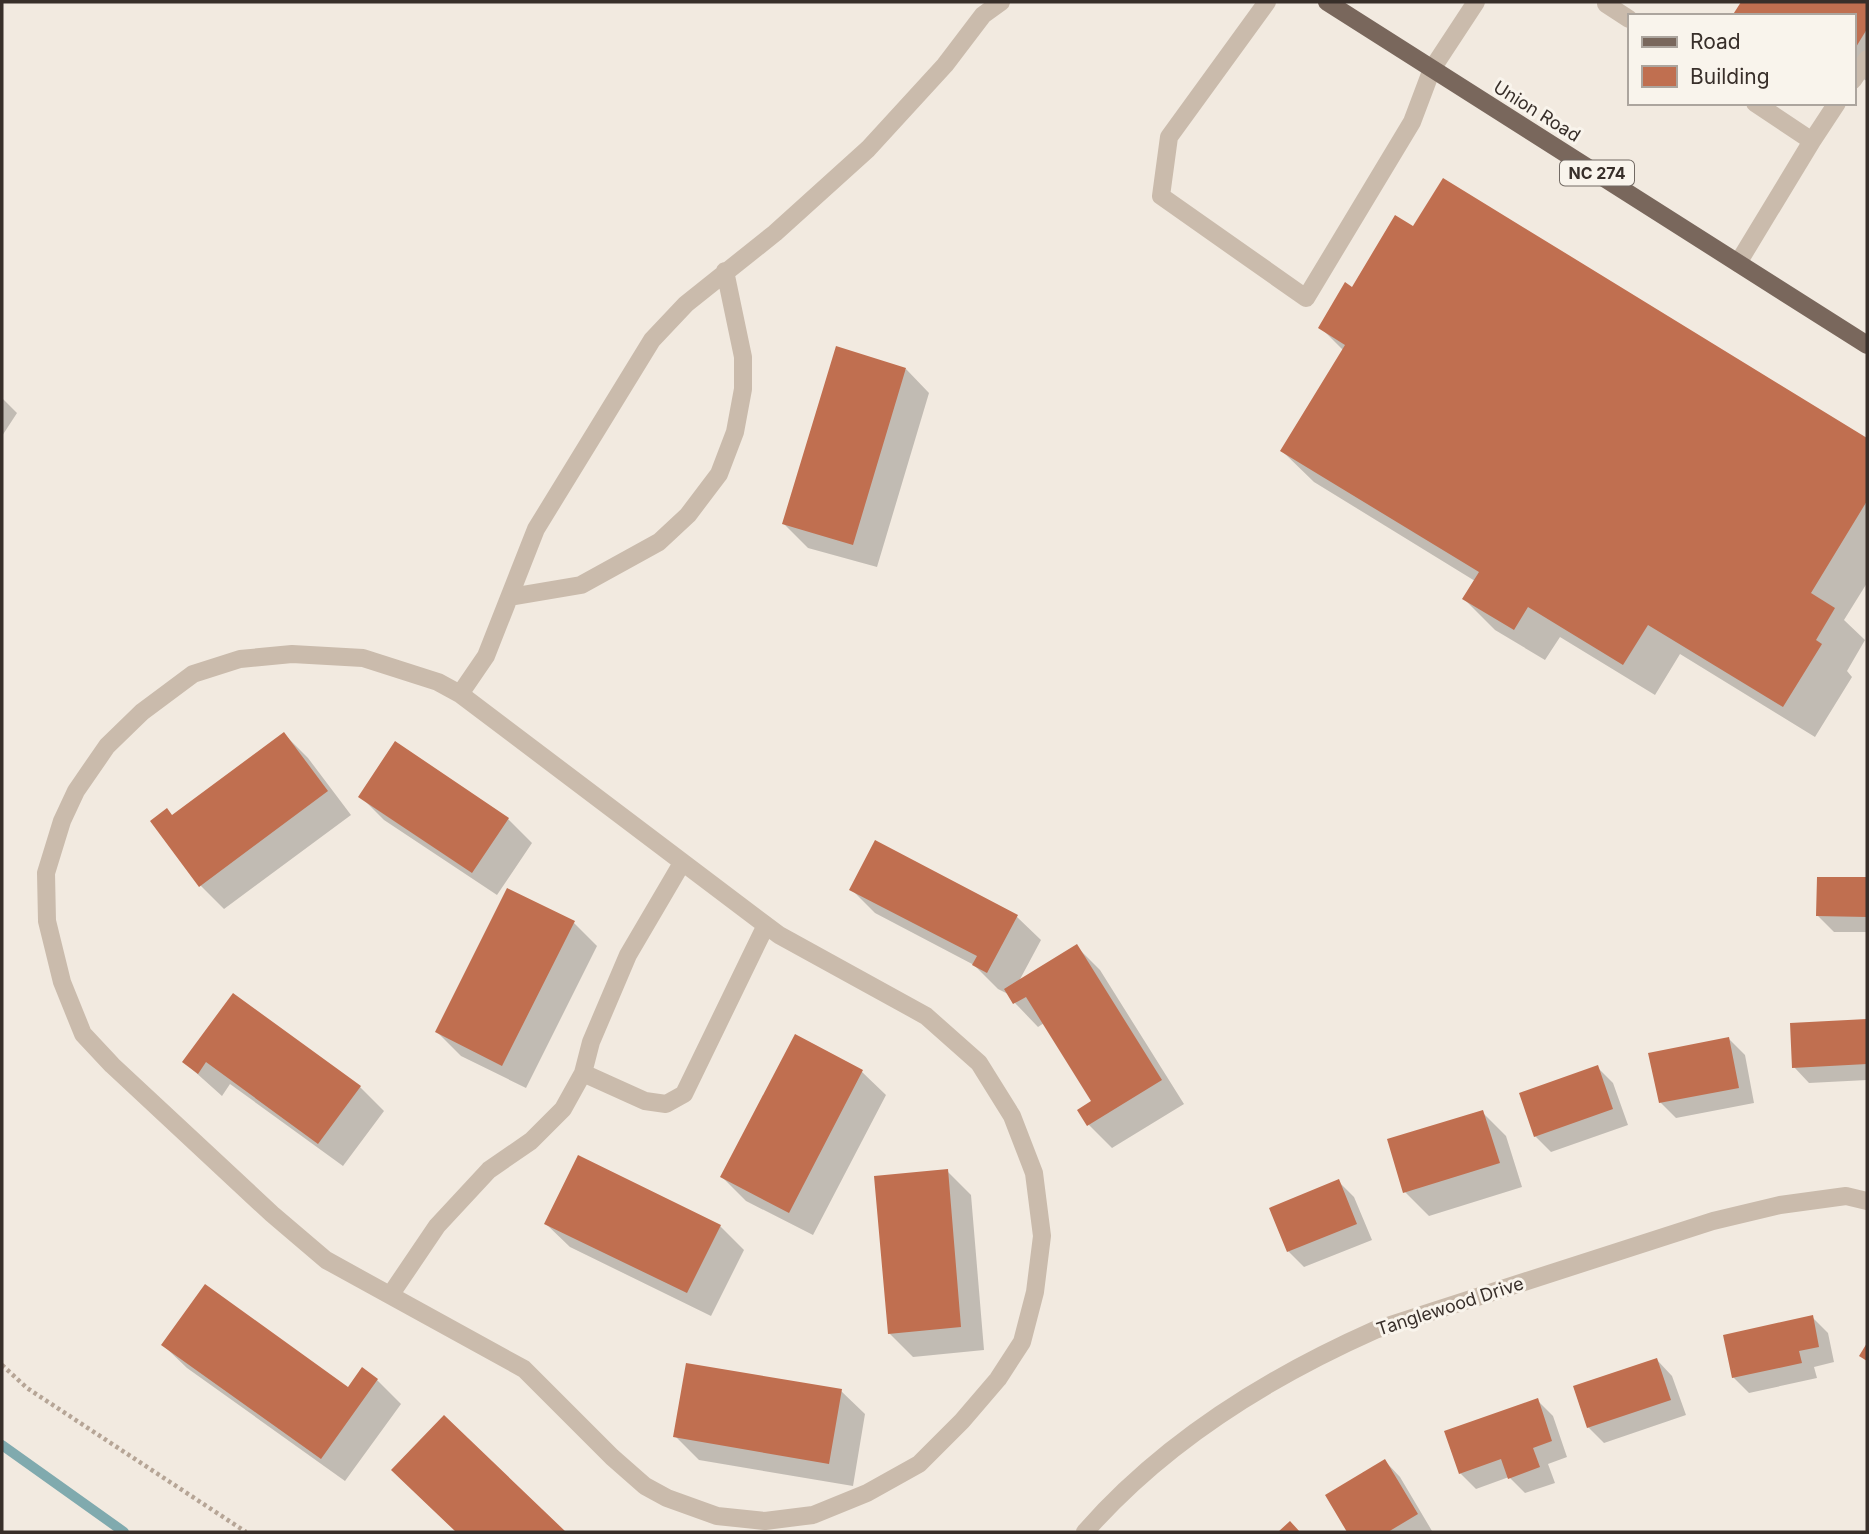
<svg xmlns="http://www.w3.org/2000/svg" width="1869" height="1534" viewBox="0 0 1869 1534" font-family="Inter,sans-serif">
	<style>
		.shadow { fill: #0003 }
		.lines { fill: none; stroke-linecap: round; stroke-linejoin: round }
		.stream { stroke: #80aaae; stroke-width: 10 }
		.building { fill: #c06f50 }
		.path { stroke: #b6a596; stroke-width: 4.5; stroke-dasharray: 3.5 3.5; stroke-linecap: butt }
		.service { stroke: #cabbac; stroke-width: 18 }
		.minor { stroke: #cabbac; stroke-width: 18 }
		.primary { stroke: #79675c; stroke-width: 18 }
		.labels { text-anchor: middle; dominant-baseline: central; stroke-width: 6; stroke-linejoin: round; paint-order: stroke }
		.shield { fill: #f9f4ec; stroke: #726a64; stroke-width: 2 }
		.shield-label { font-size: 16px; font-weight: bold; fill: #382f2a }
		.street-label { font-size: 18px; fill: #382f2a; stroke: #f9f4ec }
	</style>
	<rect width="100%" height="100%" fill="#f2eae0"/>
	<!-- shadow -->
	<path class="shadow" d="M1742,2H1867V81L1853,73V16Z
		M1444,180L1867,440V583L1844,620L1865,640L1847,671L1852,677L1815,737L1680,654L1655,695L1560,637L1545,660L1495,630L1464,599L1475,581L1314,482L1282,451L1344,351L1320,327L1352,289L1413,228Z
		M906,369L929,393L877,567L808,548L784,524Z
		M2,398L17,413L2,436Z
		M284,734L308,758L351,815L224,909L201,886L152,821L173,817Z
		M360,796L508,819L532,843L497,895L384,820Z
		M1819,879H1867V932H1834L1818,916Z
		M851,889L1017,917L1041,940L1018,983L1076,946L1100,970L1184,1104L1112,1148L1089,1125L1093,1102L1044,1023L1038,1027L1015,1003L1010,995L998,989L974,965L875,913Z
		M574,923L597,946L526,1088L461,1056L437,1032Z
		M234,995L360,1087L384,1111L343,1166L230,1084L222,1096L184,1062Z
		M1867,1020V1080L1809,1083L1794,1067L1792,1025Z
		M795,1037L862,1072L886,1095L813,1235L746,1201L722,1177Z
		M1729,1039L1745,1055L1754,1103L1676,1118L1660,1102Z
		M1597,1067L1613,1083L1628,1125L1551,1152L1535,1136Z
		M1482,1112L1506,1136L1522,1187L1429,1216L1405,1192Z
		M947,1171L971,1195L984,1350L913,1357L889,1333Z
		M1339,1182L1354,1197L1372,1240L1304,1267L1288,1251Z
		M546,1224L720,1226L744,1250L711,1316L570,1247Z
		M1812,1317L1828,1333L1834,1362L1814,1367L1817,1378L1749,1393L1733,1377Z
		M163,1345L348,1389L377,1380L401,1404L345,1481L187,1368Z
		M1657,1360L1672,1376L1686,1415L1604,1443L1588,1427Z
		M841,1391L865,1414L853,1486L699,1460L675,1436Z
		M1537,1400L1553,1416L1567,1457L1548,1464L1555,1483L1525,1493L1509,1477L1476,1489L1460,1473Z
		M444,1418L563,1532H457L417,1494Z
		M1385,1461L1400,1477L1432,1531L1349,1532L1327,1496Z"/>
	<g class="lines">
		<!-- stream -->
		<path class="stream" d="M2,1445L124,1532"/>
	</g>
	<!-- building -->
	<path class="building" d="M1741,2H1867V29L1853,52V16H1732Z
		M1443,178L1867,438V501L1811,593L1835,608L1816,640L1822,644L1783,707L1648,625L1623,665L1528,607L1514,630L1462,599L1479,572L1280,451L1345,345L1318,328L1345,282L1352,287L1395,215L1413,226Z
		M836,346L906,368L853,545L782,524Z
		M284,732L328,791L199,887L150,821L167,808L172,815Z
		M395,741L509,818L472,873L358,797Z
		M875,840L1018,915L987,973L972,965L977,956L849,890Z
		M1817,877H1867V917L1816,916Z
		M507,888L575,921L502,1066L435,1032Z
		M1077,944L1162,1080L1087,1126L1077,1110L1091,1101L1026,997L1013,1004L1004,989Z
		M233,993L361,1086L318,1144L206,1062L198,1074L182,1062Z
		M1867,1019V1064L1792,1068L1790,1023Z
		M795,1034L863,1070L789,1213L720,1177Z
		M1729,1037L1739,1088L1659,1103L1648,1053Z
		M1598,1065L1613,1109L1534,1137L1519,1093Z
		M1483,1110L1500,1163L1403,1193L1387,1139Z
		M578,1155L721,1225L687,1293L544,1224Z
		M948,1169L961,1327L888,1334L874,1176Z
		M1339,1179L1357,1224L1287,1252L1269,1208Z
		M205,1284L348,1387L362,1367L378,1379L321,1459L161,1345Z
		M1813,1315L1819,1347L1799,1351L1802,1363L1732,1378L1723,1335Z
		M1867,1343V1361L1859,1356Z
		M1657,1358L1671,1400L1587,1428L1573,1386Z
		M686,1363L842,1389L829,1464L673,1437Z
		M1538,1398L1552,1441L1533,1448L1540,1467L1508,1479L1501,1459L1459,1474L1444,1431Z
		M444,1415L566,1532H456L391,1470Z
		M1385,1459L1418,1514L1388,1532H1347L1325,1495Z
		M1290,1521L1300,1532H1278Z"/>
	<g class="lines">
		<!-- path -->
		<path class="path" d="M2,1365L27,1388L246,1532"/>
		<!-- service -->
		<path class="service" d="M1267,2L1169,137L1161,196L1306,298L1412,122L1432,69
			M1608,2L1606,4L1629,19
			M1853,80L1867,59
			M1812,141L1837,103
			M1738,263L1812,141L1755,103
			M510,597L581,585L659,542L688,515L719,474L735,432L743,389V357L725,271
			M292,654L363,658L438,682L460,694L779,935L926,1016L979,1063L1012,1116L1034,1173L1042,1236L1035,1292L1022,1342L998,1379L962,1421L919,1464L867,1493L813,1515L765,1521L717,1516L667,1498L645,1486L612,1457L524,1369L326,1260L272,1214L112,1065L83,1034L62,982L47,921L46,873L62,821L76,791L107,746L142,712L193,674L240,659Z
			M460,694L486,656L536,529L652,340L686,304L775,233L868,149L945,65L983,15L1001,2
			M583,1073L645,1101L666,1104L684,1094L766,925
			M391,1294L437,1226L489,1170L531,1141L563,1109L583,1073L591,1042L628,955L682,863"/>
		<!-- minor -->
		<path class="minor" d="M1432,69L1476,2
			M1085,1532C1163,1443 1267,1378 1375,1330L1713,1221L1780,1205L1846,1196L1867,1201"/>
		<!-- primary -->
		<path class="primary" d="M1327,2L1867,345"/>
	</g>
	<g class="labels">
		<!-- shield labels -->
		<rect class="shield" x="1560" y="160.5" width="74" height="25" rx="5"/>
		<g class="shield-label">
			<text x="1597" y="173">NC 274</text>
		</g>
		<!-- street labels -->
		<g class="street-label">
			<text transform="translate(1537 111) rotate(32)">Union Road</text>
			<text transform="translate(1450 1306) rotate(-18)">Tanglewood Drive</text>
		</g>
	</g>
	<!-- border -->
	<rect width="1869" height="1534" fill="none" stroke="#382f2a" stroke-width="7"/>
	<!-- legend -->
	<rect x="1628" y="14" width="228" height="91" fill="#f9f4ec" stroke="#aca59e" stroke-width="2"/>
	<rect x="1642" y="37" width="35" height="10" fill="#79675c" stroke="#aca59e" stroke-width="2"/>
	<text x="1690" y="49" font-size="21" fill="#382f2a">Road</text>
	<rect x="1642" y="66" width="35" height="21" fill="#c06f50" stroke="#aca59e" stroke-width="2"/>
	<text x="1690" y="84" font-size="21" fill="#382f2a">Building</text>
</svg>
